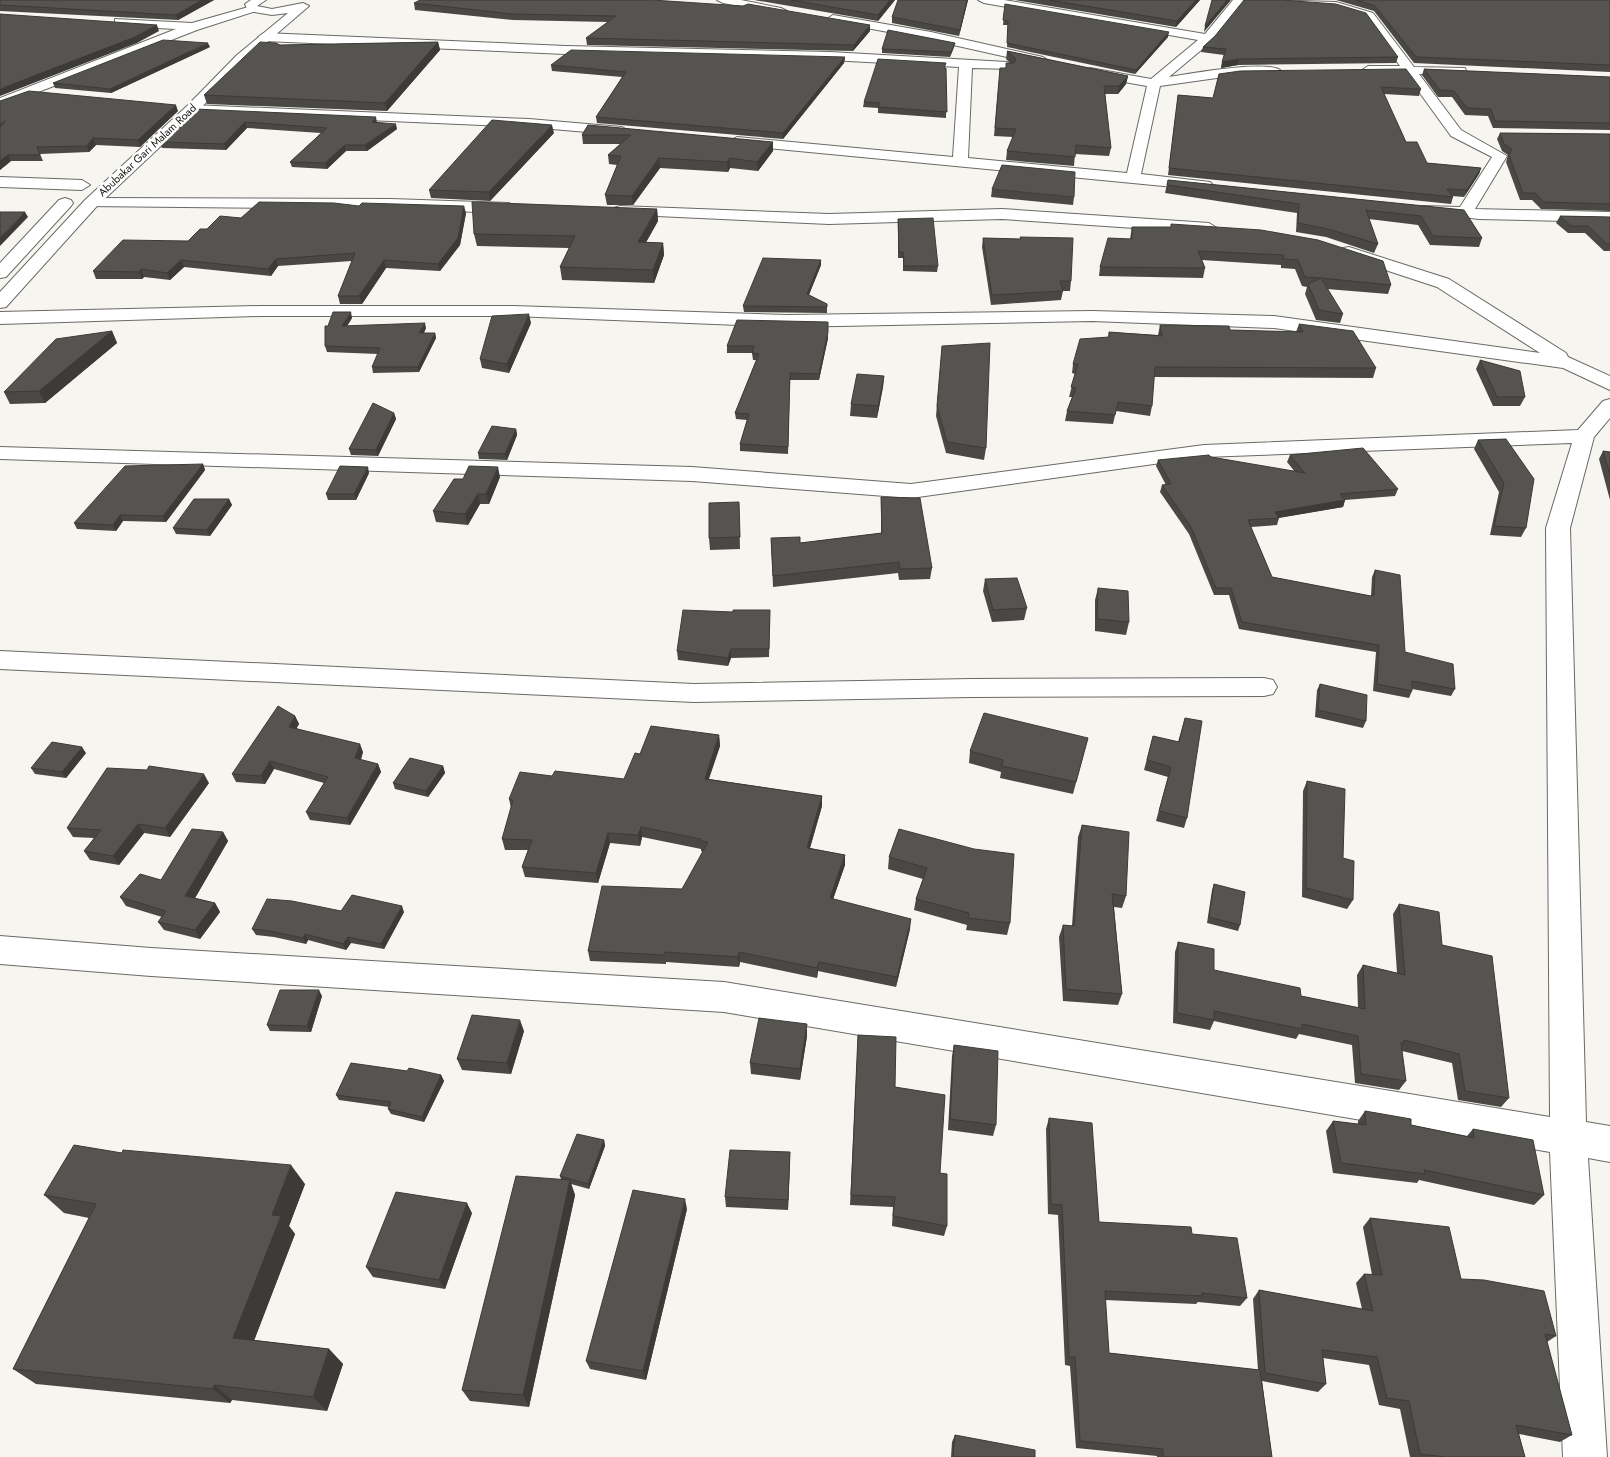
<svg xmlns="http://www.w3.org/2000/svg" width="1610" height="1457" viewBox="0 0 1610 1457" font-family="Jost,sans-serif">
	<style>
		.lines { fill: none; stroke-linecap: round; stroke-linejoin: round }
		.minor-casing { stroke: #6b6965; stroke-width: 2 }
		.tertiary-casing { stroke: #6b6965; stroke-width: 2 }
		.minor { fill: #fff; fill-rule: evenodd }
		.tertiary { fill: #fff; fill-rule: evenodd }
		.wall { fill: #4a4845 }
		.shaded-wall { fill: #3c3b38 }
		.building { fill: #565450; stroke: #3c3b38 }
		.labels { text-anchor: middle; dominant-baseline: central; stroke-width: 5; stroke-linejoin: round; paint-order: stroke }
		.far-street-label { font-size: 11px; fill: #161614; stroke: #fff }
	</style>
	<rect width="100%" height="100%" fill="#f7f5f0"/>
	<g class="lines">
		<!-- minor casing -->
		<g class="minor-casing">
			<path id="minor" d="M717,0H741L781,8L787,11L781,14L723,3Z
				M978,0H1004L1205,34L1233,0H1245L1212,41L1169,77C1187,74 1271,59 1281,71L1275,75H1238L1160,86L1141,174L1210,182L1213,185L1210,188L1205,190L737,145L730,141L737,137L953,157L959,67L830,60L566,54L264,41L258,37L264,33L566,46L830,52L1007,62L1013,66L1012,69L972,68L968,158L1127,173L1147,86L1090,76L1084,72L1090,68L1151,79L1198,40L984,3Z
				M1264,0L1336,2L1373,13L1414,67L1465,68L1466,71L1465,74L1460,75L1419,74L1461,130L1507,156L1475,209L1610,212V222L1479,219L1423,212L1421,209L1423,206L1460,207L1492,157L1451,136L1406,74L1363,73L1362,70L1368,66H1400L1365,17L1335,8L1270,3Z
				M252,6L256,7V11L197,30L0,107V98L176,29L119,26L115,25V19L192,23Z
				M833,15L931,32L1043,57L1049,61L1043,65L931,40L829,21L827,19Z
				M192,105L529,119L622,127L629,131L622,135L529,127L187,112L185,109Z
				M0,177L82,180L90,185L82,190L0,187Z
				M91,198L391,199L509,203L517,208L509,213L391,209L85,206L83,203Z
				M620,206L829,214L1002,209L1209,223L1217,228L1209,233L1002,219L829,224L614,214L612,211L614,208Z
				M1349,247L1449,279L1566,353L1568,357L1610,376V390L1563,368L1274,328L1092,321L787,327L513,316H260L0,324V312L260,306H513L787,315L1092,311L1274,316L1540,353L1437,287L1343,256L1341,252L1343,248Z
				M1610,399V418L1594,437L1570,528L1586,1122L1610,1126V1162L1588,1158L1607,1457H1563L1550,1152L724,1012L151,976L0,964V936L151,948L724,982L1550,1117L1546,528L1572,443L1204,457L911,498L692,481L0,459V447L692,467L911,484L1204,445L1578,430L1603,401Z
				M0,651L694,684L971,679L1264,678L1273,680L1277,687L1273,694L1264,696L971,697L694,702L0,669Z"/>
		</g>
		<!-- tertiary casing -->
		<g class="tertiary-casing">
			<path id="tertiary" d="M251,0H266L257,6L272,9L303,3L309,6L245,61L197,112L97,206L6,307L0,308V292L85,200L187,106L237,55L288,13L272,15L248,11L245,4Z
				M65,198L71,200L73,203L71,206L6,277L0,278V263L59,200Z"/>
		</g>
		<!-- minor -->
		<use href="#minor" class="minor"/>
		<!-- tertiary -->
		<use href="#tertiary" class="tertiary"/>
	</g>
	<!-- wall -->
	<path class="wall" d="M0,0H214L178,20L0,11Z
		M754,0H895L878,21Z
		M968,0L959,36L892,23V17Z
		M1015,0H1200L1176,27Z
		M1332,0H1610V72L1414,63L1374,11L1336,0Z
		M414,3L870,31L853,51L587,45L586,38L608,22L513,20L415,10Z
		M1005,4L1168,37L1135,74L1007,47L1008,25H1003Z
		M1215,36L1398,57L1396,63L1238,65L1221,68L1224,55L1201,52L1203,47Z
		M438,42L440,50L387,111L207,104L204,95L280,45Z
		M955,43L954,47L950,57L882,53V49Z
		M210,47L111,93L55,88L53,83Z
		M1007,51L1128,76L1126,84L1118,94H1105L1111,148L1109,156L1075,154L1074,166L1006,160L1007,151L1013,137L994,136L1000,68H1005L1010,63L1006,59Z
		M845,57L844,63L783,139L597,123L596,117L622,77L552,71L551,65Z
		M946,68V118L878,113V108L863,107L864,102Z
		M1424,69L1610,77V130L1493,128L1488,116L1465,115L1452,97H1438L1422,75Z
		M1219,74L1421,89L1419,96L1384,94L1406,142L1427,163L1481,168L1479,174L1464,197L1452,196L1453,197L1451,204L1168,175L1178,95L1213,98Z
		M0,101L178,111L140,147L96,145L89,152L40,154L43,161H11L0,170Z
		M195,109L377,122L397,129L367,151H346L327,169L292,167L290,162L321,133L247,128L226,150L162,148L160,142Z
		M588,125L773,142V151L758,171L730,168L728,172L660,168L633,205H607L605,195L617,165L609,164L608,155L620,144H583L582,135Z
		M554,133L490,201L431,198L429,190Z
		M1500,133L1610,134V211L1541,209L1532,200H1520L1506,162L1508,155L1502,151L1497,139Z
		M1168,180L1464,210L1482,238L1479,247L1430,245L1418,225L1369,219L1378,244L1374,253L1326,237L1296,232L1297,213L1165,193Z
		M992,189L1074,197L1073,205L991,197Z
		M359,206L466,213L460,245L440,271L386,268L362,304H340L338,296L352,261L278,266L271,276L184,267L170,280L144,277L142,279H96L93,271L188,241L207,229L241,218Z
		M657,209L658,221L646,242L663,243L664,255L654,283L562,280L560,267L569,248L477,246L474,234Z
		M1560,216L1610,217V251H1604L1585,233H1568L1556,223Z
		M898,219L938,266L937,272L903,271V258H898Z
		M1171,224L1391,285L1388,294L1327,289L1343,314L1340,323L1316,320L1305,294L1307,287L1302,286L1295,269L1281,268V265L1202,260L1205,268L1203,278L1099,276L1100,267L1130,239L1132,227H1171Z
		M1020,237L1071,281L1070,291H1063L1061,300L991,305L982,247L983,238L1020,239Z
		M821,260V265L809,295L827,304V313L744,312L743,306Z
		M352,318L347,326L426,328L424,333H435L436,338L419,372L373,373L372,367L378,354L327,352L325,346L328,326Z
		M531,323L509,373L482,368L480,359Z
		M1299,324L1376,368L1373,378L1154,377L1152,406L1150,416L1116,411L1113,424L1065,421L1067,411L1072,397H1069L1075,374L1072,373L1073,364L1108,337L1109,332L1158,335L1160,325L1230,330L1296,332Z
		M112,331L117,343L45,403L10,404L4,392Z
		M828,338L819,380H790L788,454L740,451V444L747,420L736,419L735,413L756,360H753L752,353H727V346Z
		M942,346L986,448L984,460L946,453L936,416Z
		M1480,360L1525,397L1520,406H1493L1476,369Z
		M884,376L883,387L877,418L850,416L851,404Z
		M394,413L396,419L378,456L351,455L349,449Z
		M516,429L517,435L507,460L479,459L478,453Z
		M1506,439L1526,528L1521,537L1490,535L1499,492L1474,449L1478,440Z
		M1603,451L1610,452V500L1599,459Z
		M1290,455L1398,489L1395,496L1345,500L1343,507L1279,518L1277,525L1251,527L1272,577L1371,596L1372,577L1375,570L1405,652L1455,689L1451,696L1412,689V691L1409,698L1373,691L1376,652L1239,629L1229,595H1214L1189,534L1160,492L1162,485H1166L1156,466L1158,460L1211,457L1295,472L1287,462Z
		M203,464L205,470L166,522L123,521L116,531L77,529L74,523Z
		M369,473L356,500H328L326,494Z
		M500,477L489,504H480L468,525L436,522L433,511Z
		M881,497L932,568L930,579L899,580L898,573L773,587L771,538L800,543L881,533Z
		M229,499L232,505L210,536L176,534L173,528Z
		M739,502L740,549L710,550L709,538Z
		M985,579L1027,608L1024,620L992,622L983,591Z
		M1098,588L1129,622L1126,635L1095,631V600Z
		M770,618L769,657L731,658L728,666L678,660L677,651Z
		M1320,684L1366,721L1363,728L1315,717L1317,690Z
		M295,716L299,724L296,728L363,752L361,760L378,764L381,772L350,825L310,820L306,812L324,783L274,769L265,784L236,782L232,774Z
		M1185,718L1187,818L1184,828L1156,821L1168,777L1144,770L1153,736L1178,742Z
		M719,735L720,746L709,779L822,796V806L810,848L845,855V865L833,899L910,929L896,987L818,971L817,978L740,962L739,967L666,962V964L590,961L588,951L682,889L703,852L701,851V849L642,837L640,846L610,843L598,883L525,877L522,867L528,850H505L502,839L511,808L509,799L552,776L624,779L640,754Z
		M1088,738L1073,794L1000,778L1001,772L969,763L970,751Z
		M86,753L66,778L35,774L31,768Z
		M443,766L445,773L428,797L395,789L393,783Z
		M1307,781L1343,858L1353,900L1347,909L1302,897L1303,791Z
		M209,783L170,837L144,833L119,865L90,860L84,851L94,838L73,837L67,828Z
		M1082,825L1126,896L1122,908L1114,907L1122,994L1118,1005L1063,1001L1059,937L1063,925L1072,926L1078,837Z
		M899,829L1010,923L1007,935L966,930L967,925L914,910L916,899L923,879L888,869L889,857Z
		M223,832L228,841L195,898L215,903L220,912L200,939L164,930L158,922L162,917L126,906L120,897L161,880Z
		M1214,884L1240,925L1238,931L1207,923L1212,890Z
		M1399,904L1442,945L1509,1098L1501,1107L1458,1100L1452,1063L1402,1051L1406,1081L1399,1090L1355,1083L1352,1045L1299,1034L1296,1039L1214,1021L1210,1030L1173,1023L1175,952L1178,942L1214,970L1301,996L1358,1008L1357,975L1363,965L1397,973L1393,914Z
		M341,911L404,912L384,949L351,943L346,950L308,940L306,944L274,937L256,935L252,929Z
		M322,996L311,1032L270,1031L267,1025Z
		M524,1031L511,1074L462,1070L457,1059Z
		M858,1035L895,1087L940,1173L947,1226L944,1236L892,1226L893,1207L850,1205Z
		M807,1036L800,1080L751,1074L750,1063Z
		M954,1045L996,1125L993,1136L948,1130L952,1056Z
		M407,1071L441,1075L444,1081L424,1122L391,1114L388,1109L389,1107L339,1100L336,1095Z
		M1365,1111L1411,1125L1467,1136L1473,1129L1544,1195L1534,1205L1419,1180L1417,1183L1333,1173L1326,1131L1333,1121L1358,1124V1121Z
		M1049,1118L1099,1222L1192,1234L1247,1298L1240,1306L1198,1302L1196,1304L1105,1300L1109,1353L1258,1370L1253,1299L1259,1290L1362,1309L1356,1283L1364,1274L1372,1275L1363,1227L1370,1218L1461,1279L1556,1336L1547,1342L1572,1435L1560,1442L1519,1434L1525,1457H1410L1400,1409L1379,1405L1369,1365L1323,1358L1326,1384L1318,1392L1262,1381L1272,1457H1157V1456L1076,1448L1070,1366L1065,1365L1058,1215L1048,1214L1046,1129Z
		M604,1140L605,1146L589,1189L571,1184L575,1195L529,1407L470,1401L462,1390L561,1179L560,1176Z
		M790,1152L788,1210L726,1207L725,1197Z
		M305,1184L289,1226L295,1234L254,1340L329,1349L343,1364L327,1411L232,1400L230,1403L36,1384L13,1369L89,1218L64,1213L44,1195Z
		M687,1209L646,1380L590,1369L586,1361Z
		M472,1213L445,1289L373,1277L366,1267Z
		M955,1435L1035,1457H951L952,1442Z"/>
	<!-- shaded-wall -->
	<path class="shaded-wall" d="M202,0H214L178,20L176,15Z
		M890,0H895L878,21V15Z
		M967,0H968L959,36L960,30Z
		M1196,0H1200L1176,27L1177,21Z
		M1227,0H1231L1204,32L1205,26Z
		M157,25L159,31L137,43L0,96V89Z
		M870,25V31L853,51L854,45Z
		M1169,32L1168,37L1135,74L1136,70Z
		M438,42L440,50L387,111L385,103Z
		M208,43L210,47L111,93L110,89Z
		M955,43L954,47L950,57L951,52Z
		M845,57L844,63L783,139V133Z
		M1239,59L1238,65L1221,68L1222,62Z
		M1128,76L1126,84L1118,94L1119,86Z
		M176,105L178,111L140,147L138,140Z
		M376,117L377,123L372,122Z
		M245,122L247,128L226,150L224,144Z
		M396,124L397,129L367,151L365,145Z
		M552,125L554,133L490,201L489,192Z
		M93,138L96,145L89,152L87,146Z
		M773,142V151L758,171L757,162Z
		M345,145L346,151L327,169L325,163Z
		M8,155L11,161L0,170V161Z
		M659,158L660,168L633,205L632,196Z
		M730,158V168L728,172L727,162Z
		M1481,168L1479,174L1464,197L1467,190Z
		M464,206L466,213L460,245L440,271L438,264Z
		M657,209L658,221L639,255L638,242Z
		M25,212L28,217L0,246V238Z
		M663,243L664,255L654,283L653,270Z
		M276,259L278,266L271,276L268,269Z
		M181,260L184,267L170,280L167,273Z
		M384,260L386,268L362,304L359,296Z
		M821,260V265L807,299V294Z
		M141,269L144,277L142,279L139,272Z
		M351,312L352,318L344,331L342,326Z
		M529,314L531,323L509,373L507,364Z
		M425,323L426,328L420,339L419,333Z
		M112,331L117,343L45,403L39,391Z
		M828,332V338L819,380V374Z
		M435,333L436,338L419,372L418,367Z
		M884,376L883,387L877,418L878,406Z
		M394,413L396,419L378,456L376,450Z
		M516,429L517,435L507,460L505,454Z
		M203,464L205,470L166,522L163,516Z
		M368,467L369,473L356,500L354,494Z
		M498,467L500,477L489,504L486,494Z
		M478,494L480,504L468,525L465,514Z
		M229,499L232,505L210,536L207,530Z
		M1345,500L1343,507L1277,518L1275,512Z
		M120,515L123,521L116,531L113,525Z
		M731,649V658L728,666V658Z
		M295,716L299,724L293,735L289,727Z
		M719,735L720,746L705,789V779Z
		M360,744L363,752L358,766L355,758Z
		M82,747L86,753L66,778L62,772Z
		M270,761L274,769L265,784L261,776Z
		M378,764L381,772L350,825L347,818Z
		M443,766L445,773L428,797L426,791Z
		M204,774L209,783L170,837L165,828Z
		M822,796V806L807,858V848Z
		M138,824L144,833L119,865L113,856Z
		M641,827L642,837L640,846L638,835Z
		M223,832L228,841L191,905L185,896Z
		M608,833L610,843L598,883L596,873Z
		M845,855V865L830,908V898Z
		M215,903L220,912L200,939L195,930Z
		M402,906L404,912L384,949L381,944Z
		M911,919L910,929L896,987L897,977Z
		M305,934L308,940L306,944L303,938Z
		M348,937L351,943L346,950L343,944Z
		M739,952L740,962L739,967L738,957Z
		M819,962L818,971L817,978V968Z
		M319,990L322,996L311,1032L307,1026Z
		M520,1020L524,1031L511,1074L507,1063Z
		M807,1024V1036L800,1080V1069Z
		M441,1075L444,1081L424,1122L422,1117Z
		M604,1140L605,1146L589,1189L588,1184Z
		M790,1152V1162L788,1210V1200Z
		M291,1165L305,1184L289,1226L295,1234L249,1354L233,1338L272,1215Z
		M570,1180L575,1195L529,1407L523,1395Z
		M685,1199L687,1209L646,1380L643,1371Z
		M467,1203L472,1213L445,1289L439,1280Z
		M329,1349L343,1364L327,1411L313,1397Z
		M214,1385L232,1400L230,1403L213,1389Z"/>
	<!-- building -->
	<path class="building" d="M0,0H202L176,15L0,5Z
		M420,0H652L743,6L748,4L870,25L854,45L586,38L616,16L512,14L414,3Z
		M791,0H890L878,15Z
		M898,0H967L960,30L892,17Z
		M1049,0H1196L1177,21Z
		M1212,0H1227L1205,26Z
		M1244,0H1281L1336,4L1366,13L1398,57L1239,59L1222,62L1226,49L1203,47L1215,36Z
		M1356,0H1610V65L1416,57L1375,6Z
		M1005,4L1169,32L1136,70L1007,43L1008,21L1003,20Z
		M0,14L157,25L135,37L0,89Z
		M888,30L955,43L951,52L882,49Z
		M163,40L208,43L110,89L53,83Z
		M260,42L276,43L280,45L438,42L385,103L204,95Z
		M571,50L845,57L783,133L596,117L626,72L551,65Z
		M1007,51L1128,76L1119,86H1104L1111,148L1076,145L1075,157L1007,151L1016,129L995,128L1000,68H1006V63H1014L1016,59Z
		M878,59L946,63L944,68H946L947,112L878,107L880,103L864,102Z
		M1406,69L1421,89L1381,87L1406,142H1417L1427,163L1481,168L1467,190L1447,189L1453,197L1169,168L1178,95L1213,98L1219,74L1240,71Z
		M1424,69L1610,77V123L1495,121L1491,109L1467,108L1454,91L1440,90Z
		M29,91L176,105L138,140L93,138L87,146L37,147L40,155H8L0,161V127L5,121L0,125V101Z
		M195,109L376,117L372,122L396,124L365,145H345L325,163L290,162L327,128L245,122L224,144L160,142Z
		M492,120L552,125L489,192L429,190Z
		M588,125L773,142L757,162L730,158L727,162L659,158L632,196L605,195L621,156L608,155L631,135H582Z
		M1500,133L1610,134V204L1544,202L1535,193H1523L1509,155L1512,149L1504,144Z
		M1002,165L1075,172L1074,197L992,189Z
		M1168,180L1464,210L1482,238L1433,236L1421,216L1366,210L1378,244L1328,229L1298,223L1299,204L1167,185Z
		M259,202L334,203L359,206L362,203L464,206L458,238L438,264L384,260L359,296H338L355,253L276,259L268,269L181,260L167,273L141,269L139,272L93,271L123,240L188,241L200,229H207L220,216L241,218Z
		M472,202L657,209L638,242L663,243L653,270L560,267L575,236L474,234Z
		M0,212H25L0,238Z
		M1560,216L1610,217V244H1607L1588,226H1571Z
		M933,218L938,266H904L903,252H899L898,219Z
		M1171,224L1261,230L1318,240L1383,261L1391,285L1321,278L1343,314L1319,310L1308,284L1321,278L1305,277L1298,260L1283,259L1284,255L1198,251L1205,268L1100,267L1108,238L1132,239V227H1171Z
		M1020,237L1073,238L1071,281H1060L1063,291L992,295L983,238L1021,239Z
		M763,258L821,260L807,294L827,304V307L743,306Z
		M333,312H351L342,326L425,323L419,333H435L418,367H372L380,348L325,346V326H328Z
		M529,314L507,364L480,359L492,316Z
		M737,320L828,322V332L819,374L790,373L788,447L740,444L749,414L735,413L759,354L752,353L754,346H727Z
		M1299,324L1353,331L1376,368L1155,367L1152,406L1118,402L1115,415L1067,411L1076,388L1071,387L1078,364H1073L1080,339L1109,337V332L1162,336L1160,325L1229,326L1230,330L1303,332Z
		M112,331L39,391L4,392L56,339Z
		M990,343L986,448L947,442L937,406L942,346Z
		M1480,360L1520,371L1525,397H1497Z
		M857,374L884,376L878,406L851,404Z
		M373,403L394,413L376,450L349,449Z
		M492,426L516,429L505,454L478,453Z
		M1506,439L1534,479L1526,528L1494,526L1504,483L1478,440Z
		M1363,448L1398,489L1340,494L1345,500L1275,512L1279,518L1248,520L1272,577L1371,596L1374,595L1375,570L1400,575L1405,652L1453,664L1455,689L1412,681V691L1377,684L1379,645L1242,622L1231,588H1216L1191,527L1162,485L1171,484L1158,460L1209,455L1211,457L1305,473L1290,455Z
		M1603,451L1610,452V474Z
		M203,464L163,516L120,515L113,525L74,523L125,466Z
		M340,466L368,467L354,494H326Z
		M469,466L498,467L486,494H478L465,514L433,511L454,479H463Z
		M881,497L920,498L932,568L900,569L899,562L773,576L771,538L800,537V543L882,533Z
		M194,499H229L207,530L173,528Z
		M739,502L740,537L709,538V503Z
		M1017,578L1027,608L993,610L985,579Z
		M1098,588L1128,591L1129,622L1097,619Z
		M683,610L733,612V610H770L769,649H731L728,658L677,651Z
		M1320,684L1367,695L1366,721L1318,710Z
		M278,706L295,716L289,727L360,744L355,758L378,764L347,818L306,812L328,777L270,761L261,776L232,774Z
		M984,713L1088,738L1076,782L1002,766L1003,760L970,751Z
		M1185,718L1202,721L1187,818L1159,811L1171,767L1147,760L1153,736L1179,742Z
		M651,726L719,735L705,779L822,796L807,848L845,855L830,898L911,919L897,977L819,962L817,968L739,952L738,957L665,952L664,955L588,951L602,886L682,889L708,842L700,841L701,839L641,827L638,835L608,833L596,873L522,867L532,840L502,839L513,800L509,799L520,772L552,776L555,771L624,779L635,753L640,754Z
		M52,742L82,747L62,772L31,768Z
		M410,758L443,766L426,791L393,783Z
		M149,766L204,774L165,828L138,824L113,856L84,851L101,830L67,828L107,768L147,770Z
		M1307,781L1345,789L1343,858L1354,861L1353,900L1306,888Z
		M1082,825L1129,832L1126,896L1112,894L1122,994L1066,989L1063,925L1074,926Z
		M192,829L223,832L185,896L215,903L195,930L158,922L166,911L120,897L140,874L161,880Z
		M899,829L974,849L1014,854L1010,923L968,918L969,913L916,899L927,868L889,857Z
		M1214,884L1245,892L1240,925L1209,917Z
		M352,895L402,906L381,944L348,937L343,944L305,934L303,938L270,931L252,929L267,899L292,901L341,911Z
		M1399,904L1439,912L1442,945L1492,956L1509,1098L1465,1091L1459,1054L1404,1040V1043H1401L1406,1081L1361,1074L1358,1036L1302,1024V1029L1214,1011V1020L1177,1013L1178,942L1214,949V970L1300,988L1301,996L1365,1009L1363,965L1405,975Z
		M280,990H319L307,1026L267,1025Z
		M472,1015L520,1020L507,1063L457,1059Z
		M759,1018L807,1024L800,1069L750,1063Z
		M858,1035L896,1037L895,1087L945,1095L940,1173L947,1174V1226L893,1216L895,1197L851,1195Z
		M954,1045L998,1051L996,1125L950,1119Z
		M351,1063L407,1071L409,1068L441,1075L422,1117L388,1109L391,1102L336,1095Z
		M1365,1111L1411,1119V1125L1474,1138L1473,1129L1533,1140L1544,1195L1424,1170L1425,1174L1341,1163L1333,1121L1366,1125Z
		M1049,1118L1092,1123L1099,1222L1191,1227L1192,1234L1237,1238L1247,1298L1202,1293V1296L1105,1291L1109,1353L1260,1370L1272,1457H1163V1449L1080,1441L1075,1357H1069L1062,1205L1051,1204Z
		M577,1134L604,1140L588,1184L560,1176Z
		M74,1145L122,1153L123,1150L291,1165L272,1215L281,1216L233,1338L329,1349L313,1397L214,1385L213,1389L13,1369L96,1204L44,1195Z
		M730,1150L790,1152L788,1200L725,1197Z
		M516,1176L570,1180L523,1395L462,1390Z
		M633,1190L685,1199L643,1371L586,1361Z
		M396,1192L467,1203L439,1280L366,1267Z
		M1370,1218L1449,1227L1461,1279L1484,1280L1544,1291L1556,1336L1545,1334L1572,1435L1516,1425L1525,1457H1446L1420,1454L1409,1401L1387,1398L1377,1357L1322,1350L1326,1384L1265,1373L1259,1290L1373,1311L1364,1274L1382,1275Z
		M955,1435L1035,1450V1457H953Z"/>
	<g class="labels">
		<!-- far-street labels -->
		<g class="far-street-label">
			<text transform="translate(147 150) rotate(-43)">Abubakar Gari Malam Road</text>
		</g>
	</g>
</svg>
